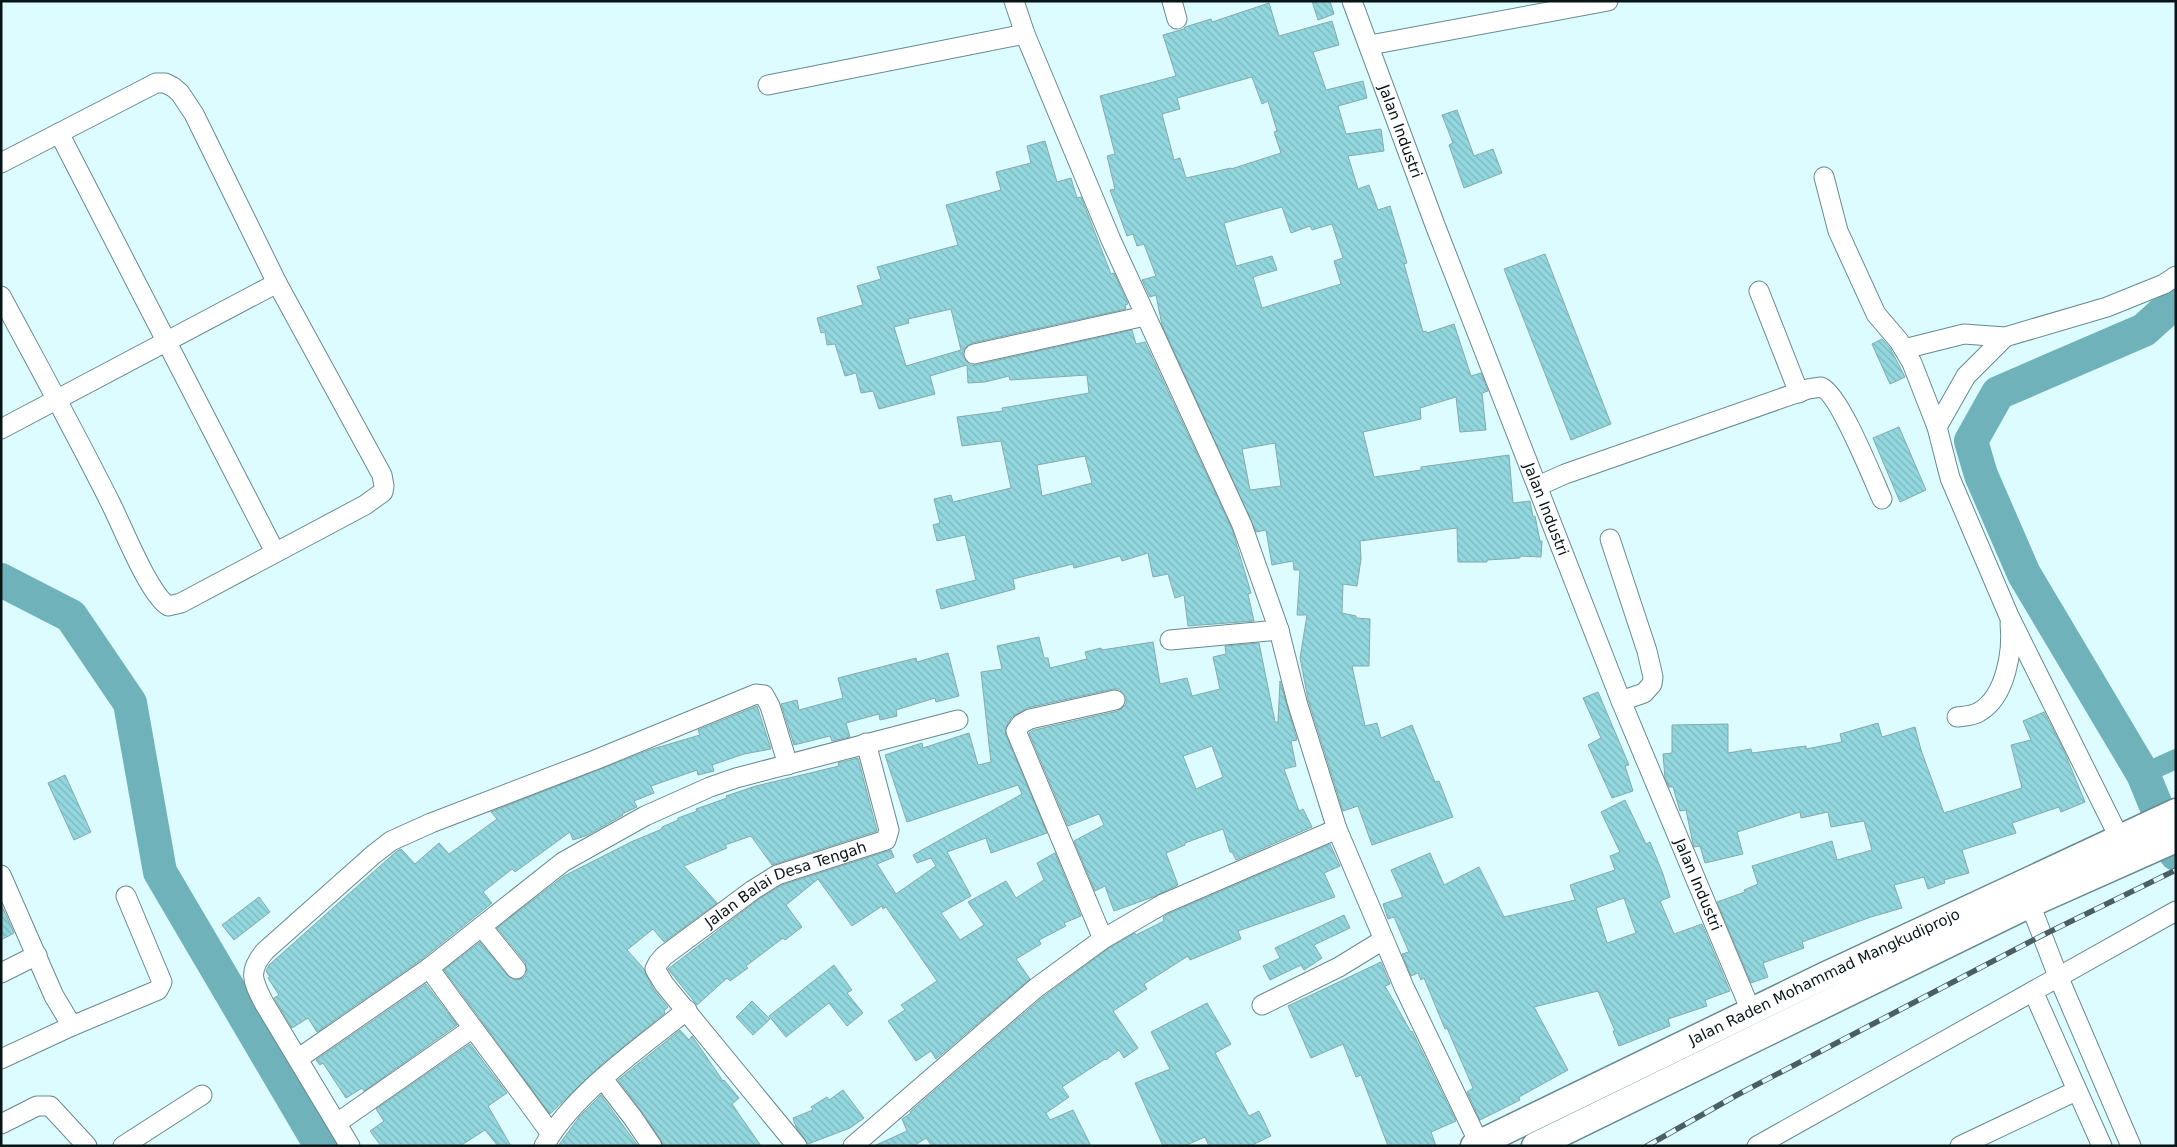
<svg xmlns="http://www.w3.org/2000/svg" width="2177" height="1147" viewBox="0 0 2177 1147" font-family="'DejaVu Sans',sans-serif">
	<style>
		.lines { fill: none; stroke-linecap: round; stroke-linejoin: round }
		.canal { stroke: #6fb2ba; stroke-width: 20 }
		.river { stroke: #6fb2ba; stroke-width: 34 }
		.building { fill: url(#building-back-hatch); stroke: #85aaae; fill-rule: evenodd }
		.minor-casing { stroke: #678a8e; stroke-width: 21 }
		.highway-casing { stroke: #678a8e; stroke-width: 29 }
		.minor { stroke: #fff; stroke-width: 19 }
		.highway { stroke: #fff; stroke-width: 26 }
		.rail-casing { stroke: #4b5e61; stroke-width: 5.5 }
		.rail { stroke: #ddfcff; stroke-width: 4; stroke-dasharray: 11; stroke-linecap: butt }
		.labels { text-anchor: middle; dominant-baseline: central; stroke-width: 5; stroke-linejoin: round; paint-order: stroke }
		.street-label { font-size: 15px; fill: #071517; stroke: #ddfcff }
	</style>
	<defs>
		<pattern id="building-back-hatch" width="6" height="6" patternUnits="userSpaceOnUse" patternTransform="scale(1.25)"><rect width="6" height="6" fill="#92d7de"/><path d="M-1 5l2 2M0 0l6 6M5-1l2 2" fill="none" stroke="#7cb8be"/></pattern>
	</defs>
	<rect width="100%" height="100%" fill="#ddfcff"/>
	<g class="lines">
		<!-- canal -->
		<path class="canal" d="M2143,774L2176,759"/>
		<!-- river -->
		<path class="river" d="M2176,301L2144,330L1998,393L1971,441L1981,475L2024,574L2143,774L2176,854
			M1,580L71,616L130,703L160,872L321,1146"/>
	</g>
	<!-- building -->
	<path class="building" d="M1312,1H1330L1334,14L1318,20Z
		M1269,3L1279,36L1332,21L1339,45L1313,52L1326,90L1363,81L1367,98L1338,106L1346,134L1381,129L1384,151L1348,156L1358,189L1369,185L1378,210L1390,206L1407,263L1404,264L1423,332L1426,331L1427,333L1454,324L1471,376L1481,373L1488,391L1482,393L1486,430L1460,432L1456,397L1420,408L1421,419L1363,432L1374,477L1421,470V467L1509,455L1513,503L1530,501L1533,517L1535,516L1540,541H1542L1541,557L1520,556V558L1487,560V562H1458L1457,528L1360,541L1361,559L1357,586L1343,584L1342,613L1356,616V618L1370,619L1369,666H1352L1365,726L1377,723L1381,738L1412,725L1435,782L1439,781L1453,817L1372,845L1358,806L1343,811L1308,699L1300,658L1307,615H1297L1300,570H1294L1293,561L1272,565L1266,530L1256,532L1162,325L1156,295L1150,297L1142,280L1156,276L1144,244L1137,246L1133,234L1127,236L1110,190L1115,189L1107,156L1115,154L1100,96L1176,76L1163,35L1184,29L1185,27L1211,19L1212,22ZM1252,77L1262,104L1268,101L1277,131L1274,132L1281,153L1231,169V168L1186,178L1180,158L1174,160L1162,114L1180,109L1177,98ZM1282,207L1291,233L1310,226L1312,230L1332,224L1343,258L1334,261L1341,284L1262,308L1253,277L1277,270L1272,256L1236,266L1224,223ZM1275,443L1281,486L1250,490L1242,449Z
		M1457,110L1474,156L1493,149L1502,173L1464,188L1449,145L1453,143L1442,115Z
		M1045,141L1057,182L1071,178L1077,198L1081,197L1111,274L1114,273L1128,304L1125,305L1126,309L972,343L963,350V357L970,365H976L1132,330L1136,344L1145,342L1232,529L1251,593L1248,594L1254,621L1188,626L1184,595L1175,598L1168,574L1153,577L1148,553L1122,561L1120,556L1074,568L1073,564L1013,579L1015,589L941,609L936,590L976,580L965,535L937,541L933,525L940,523L934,499L951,495L953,502L1011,488L1001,441L962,446L957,417L1003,411L1002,408L1089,393L1087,375L1010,380L1009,376L985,382L968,383L967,365L930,376L935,394L879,409L873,391L861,393L856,373L845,376L835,344L827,345L825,332L821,333L817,318L863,305L857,286L881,279L877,267L958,245L946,205L1001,190L996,172L1031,163L1027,146ZM951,309L961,350L906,366L894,327L909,323L908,319ZM1085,456L1092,483L1042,496L1037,465Z
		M1545,254L1611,424L1571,440L1504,269Z
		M1882,339L1890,348L1905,377L1890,384L1872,344Z
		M1899,427L1926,490L1900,502L1873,438Z
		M1039,637L1044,658H1048L1050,668L1087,659L1085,652L1101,648L1102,650L1153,642L1160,684L1187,678L1192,696L1220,689L1213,657L1226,654L1225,646L1259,643L1275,722H1278L1280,681L1297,740L1291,741L1296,766L1284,769L1299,811L1303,809L1312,827L1236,860L1232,852H1230L1223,829L1185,843V845L1166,853L1178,885L1153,897L1114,911L1105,886L1095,891L1074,841L1104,825L1099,814L1068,826L1029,733L1034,730L1118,711L1126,704V697L1119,689H1113L1027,708L1012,717L1005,729L1006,735L1047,833L991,853L986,838L947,852L971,896L941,913L960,940L984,925L968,902L1006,881L1016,898L1044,880L1037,863L1055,853L1081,916L1064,923L1066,926L1039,940L1041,944L1016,959L1030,979L936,1059L931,1051L916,1061L888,1021L905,1010L901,1005L937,981L886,907L883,909L882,906L852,926L818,879L786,905L802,927L785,940L783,938L746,966L748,968L730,981L727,978L697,1005L668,969L759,899L782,885L891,850L894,857L877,864L896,894L936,866L931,858L917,863L913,855L1022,794L1018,785L907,822L885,755L922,743L923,748L969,733L978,765L991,762L981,672L1002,669L997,646ZM1212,746L1223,777L1196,789L1183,756Z
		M948,653L959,696L936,702L935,698L896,710L897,716L880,720L879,714L846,723L850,737L832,741L830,736L794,745L781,704L797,700L799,710L843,698L838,678L916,658L917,662Z
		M1598,692L1629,765L1625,766L1633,791L1612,798L1588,745L1601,738L1583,698Z
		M757,706L771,749L744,754L712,765L714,771L698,775L697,770L651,786L654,793L634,801L637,807L622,814L623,815L588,835L573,840L570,832L515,872L512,869L483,892L492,903L422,959L317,1032L308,1018L292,1028L274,998L279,995L268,978L270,977L266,971L269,965L397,851L401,849L415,864L439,843L449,854L497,819L491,812L649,750L700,735L698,730Z
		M2044,712L2064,751L2085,802L2061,812L2059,807L2012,823L2016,833L1962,850L1969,873L1944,880L1945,883L1928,889L1924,877L1894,885L1902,908L1871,917L1802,942L1804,948L1763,963L1768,977L1751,983L1717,902L1745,892L1744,890L1758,884L1752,866L1832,841L1837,860L1872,850L1864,821L1831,827L1828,812L1801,818L1800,812L1737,832L1743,854L1705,863L1700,846L1694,847L1693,844L1686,810L1680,811L1673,787H1669L1665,778L1663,754L1672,753V725L1728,724V753L1751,749L1752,753L1806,746V749L1842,742L1840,734L1878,723L1882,737L1915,727L1921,750L1944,813L2022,788L2011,745L2031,740L2023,721Z
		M858,758L877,831L772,865L751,836L725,845L727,848L684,866L717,903L664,942L653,929L627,950L644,969L654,990L668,1007L664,1011L665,1013L602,1064L550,1114L444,970L480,942L508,976L517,980L523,978L527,973L525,962L497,928L564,876L631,842L662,829V827L678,820V818L697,811L696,809L727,798L726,796L756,786L839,766L838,763Z
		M65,775L91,832L74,840L48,783Z
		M1625,800L1646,844L1650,842L1663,874L1670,897L1660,901L1674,934L1702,924L1730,991L1705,1000L1707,1006L1668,1019L1670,1026L1619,1046L1613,1031H1615L1598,991L1534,1007L1568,1070L1519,1097L1520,1100L1480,1120L1467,1092L1473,1088L1447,1028L1445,1029L1424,978L1421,980L1418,973L1411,976L1402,954L1409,952L1394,917L1388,919L1383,904L1403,897L1391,870L1430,853L1444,885L1479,867L1504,917L1575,900L1570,885L1615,870L1610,856L1620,852L1601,812ZM1624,898L1636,933L1607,943L1596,908Z
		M1330,844L1340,866L1324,873L1335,897L1238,931L1241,939L1190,960L1188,956L1144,984L1147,989L1113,1011L1138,1048L1124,1058L1119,1050L1106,1060L1105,1059L1062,1087L1069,1097L1046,1113L1050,1120L1073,1110L1091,1146H932L926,1138L914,1146H874L907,1131L902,1119L911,1113L910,1112L1043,997L1109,948L1135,933L1136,935L1164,921L1163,917L1168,914Z
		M259,897L270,912L234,940L222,925Z
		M1,904L14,933L1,940Z
		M1344,915L1350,928L1314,945L1322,958L1304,970L1301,965L1270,980L1263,966L1280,958L1275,948Z
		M1381,962L1390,984L1385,986L1411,1032L1412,1031L1456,1121L1431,1132L1436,1146H1388L1361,1075L1356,1077L1343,1044L1311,1058L1288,1006Z
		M834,965L852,990L847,993L863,1013L847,1026L829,1003L786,1037L769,1016Z
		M426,984L457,1025L364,1091L362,1088L346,1098L323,1063L320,1065L316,1060Z
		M752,1001L770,1019L753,1035L736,1017Z
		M1207,1003L1231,1044L1215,1053L1249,1116L1259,1111L1271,1136L1250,1146H1209L1205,1137L1184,1146H1163L1135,1083L1170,1069L1151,1032Z
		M680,1030L689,1040L692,1036L723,1081L724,1080L739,1098L732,1104L761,1146H663L661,1140L642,1112L618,1080Z
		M470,1044L507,1093L488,1106L511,1146H498L485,1130L460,1146H381L370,1131L384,1121L376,1109Z
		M843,1090L864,1118L850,1128L808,1144L796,1127L793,1118L813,1110L811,1107L827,1097L829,1100Z
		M601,1095L638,1146H558L580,1116Z"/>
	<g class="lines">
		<!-- minor casing -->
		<g class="minor-casing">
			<g id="minor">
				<path d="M1014,1L1025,34L1111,240L1242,525L1279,630L1297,702L1337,829L1404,987L1479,1143"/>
				<path d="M1172,1L1177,19"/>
				<path id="s1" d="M1352,1L1435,225L1621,701L1751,1011"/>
				<path d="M1370,45L1608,1"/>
				<path d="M768,85L1025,34"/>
				<path d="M59,133L275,552"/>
				<path d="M1,163L156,83H165L173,87L180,93L194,114L277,283L382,475L384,486L383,492L365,505L181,603L168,606C148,592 123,528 111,504C76,434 38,365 1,296"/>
				<path d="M1824,177L1838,231L1876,314L1899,341L1912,363L1937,427L1950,478L2009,616L2119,837"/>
				<path d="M1759,291L1799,393"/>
				<path d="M1904,349L1964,334L2005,337L2107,307L2164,284L2176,276"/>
				<path d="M974,354L1145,316"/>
				<path d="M1937,427L1966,376L2005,337"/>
				<path d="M1,429L277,283"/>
				<path d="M1538,486L1565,474L1808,389L1821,387C1839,393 1873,479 1882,499"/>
				<path d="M1610,539L1647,651L1653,677L1652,684L1644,693L1621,701"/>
				<path d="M1170,640L1279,630"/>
				<path d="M1957,717C1964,716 1973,716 1979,712C2006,697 2013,650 2010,623"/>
				<path d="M1,875L54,996L72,1026L158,990L162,982L126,896"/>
				<path d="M2030,904L2058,976L2131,1146"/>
				<path d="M482,927L516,969"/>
				<path d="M1103,939L1016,731L1021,724L1030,719L1115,700"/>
				<path d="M429,968C469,1024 511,1078 551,1134"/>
				<path d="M1,973L37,955"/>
				<path d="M2033,991L2102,1146"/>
				<path d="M1262,1005L1339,967L1383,940"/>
				<path d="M299,1058L429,968L563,862L645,816L710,787L736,778L958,720"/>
				<path d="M1,1059L72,1026"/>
				<path d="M603,1079L633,1118L652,1146"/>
				<path d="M337,1123L473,1028"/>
				<path d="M1,1124L37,1106H50L87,1146"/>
				<path d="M123,1146L202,1095"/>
				<path d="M350,1146L264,1003C253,981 247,972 265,951L373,855L391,841L431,823L595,760L756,694L764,695L770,706L788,765"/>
				<path d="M544,1146C573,1094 641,1047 687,1010"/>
				<path id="s2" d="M797,1146L664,984L655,969L658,963L664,956L753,890L777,875L886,840L889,830L866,743"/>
				<path d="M853,1146L1036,988L1103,939L1163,904L1337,829"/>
				<path d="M1757,1146L2176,911"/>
				<path d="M1960,1146L2076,1091"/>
			</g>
		</g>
		<!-- highway casing -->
		<g class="highway-casing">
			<g id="highway">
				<path id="s3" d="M1474,1146L1826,975L2176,812"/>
				<path d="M1535,1146L2030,904L2176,839"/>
			</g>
		</g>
		<!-- minor -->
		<use href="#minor" class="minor"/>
		<!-- highway -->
		<use href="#highway" class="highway"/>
		<!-- rail casing -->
		<g class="rail-casing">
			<path id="rail" d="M1647,1146L1737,1095L2043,935L2176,870"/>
		</g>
		<!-- rail -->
		<use href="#rail" class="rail"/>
	</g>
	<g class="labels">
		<!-- street labels -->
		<g class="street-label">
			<text stroke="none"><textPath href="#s1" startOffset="139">Jalan Industri</textPath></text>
			<text stroke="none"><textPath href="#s1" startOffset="544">Jalan Industri</textPath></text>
			<text stroke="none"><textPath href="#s1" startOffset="949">Jalan Industri</textPath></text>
			<text stroke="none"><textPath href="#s2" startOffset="386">Jalan Balai Desa Tengah</textPath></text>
			<text stroke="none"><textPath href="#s3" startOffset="389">Jalan Raden Mohammad Mangkudiprojo</textPath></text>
		</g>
	</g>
	<!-- border -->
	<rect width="2177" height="1147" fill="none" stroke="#071517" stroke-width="5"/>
</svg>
